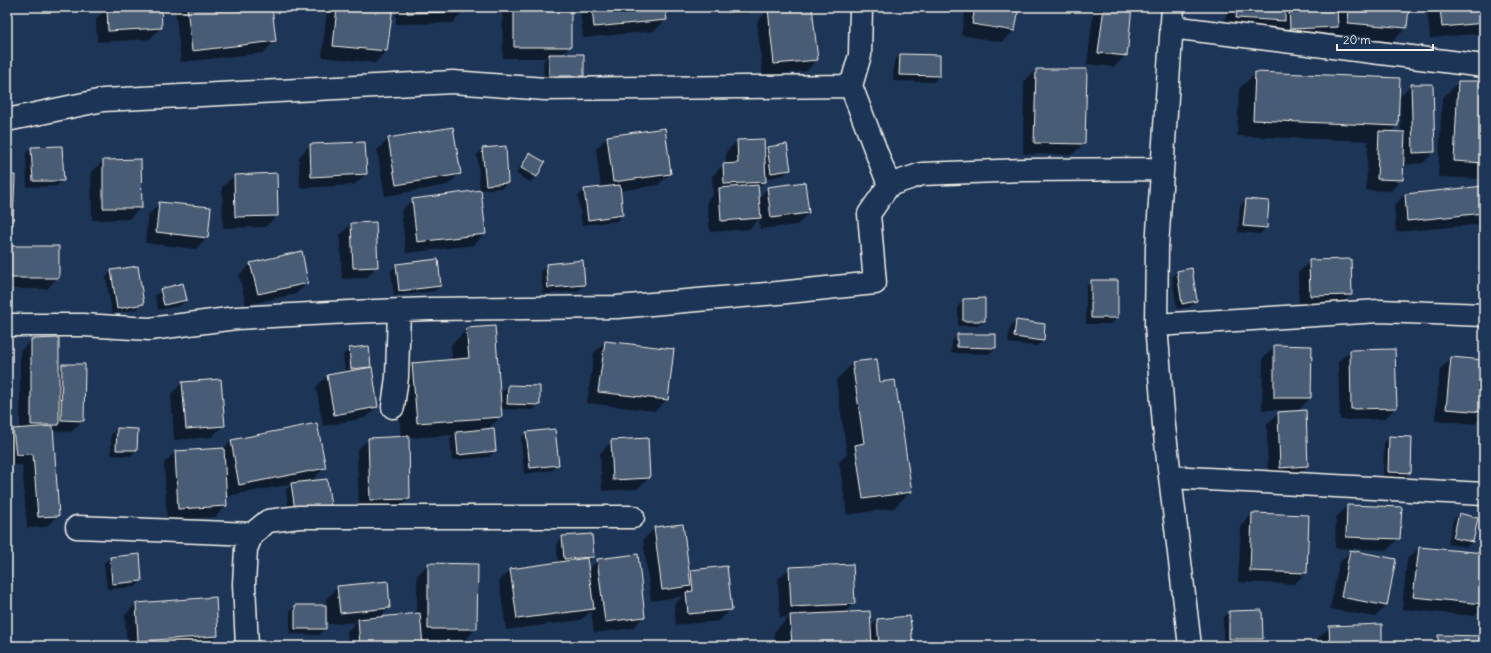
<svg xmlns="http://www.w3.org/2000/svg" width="1491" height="653" viewBox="0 0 1491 653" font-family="Delius,sans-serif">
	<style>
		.shadow { fill: #0007; fill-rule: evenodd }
		.building { fill: #485b74; stroke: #f4f1e8 }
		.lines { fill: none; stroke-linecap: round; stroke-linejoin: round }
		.minor-casing { stroke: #f4f1e8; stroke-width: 25 }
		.minor { stroke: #1d3557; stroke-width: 22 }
	</style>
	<rect width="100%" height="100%" fill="#1d3557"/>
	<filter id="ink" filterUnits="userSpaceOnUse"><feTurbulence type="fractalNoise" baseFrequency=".025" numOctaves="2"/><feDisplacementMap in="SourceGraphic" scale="8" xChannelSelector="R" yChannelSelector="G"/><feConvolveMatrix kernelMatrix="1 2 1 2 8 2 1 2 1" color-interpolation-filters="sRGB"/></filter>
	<g filter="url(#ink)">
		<!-- shadow -->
		<path class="shadow" d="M45,7H59L46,10Z
			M84,7H106L84,11Z
			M108,7H160L161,27L150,39L97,42L96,19Z
			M177,7H271L275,41L263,53L181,62L175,9Z
			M327,7H392L386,51L375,63L322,57Z
			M396,7H464V11L453,23L396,24Z
			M502,7H570V46L561,55L583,75L578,81L544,82L543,61L547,58H503Z
			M580,7H664L666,20L654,31L583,38Z
			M731,7H754V8L748,14H731Z
			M795,7H811L817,59L806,71L763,76L757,22L768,10Z
			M966,7H1018L1014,31L1002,42L961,35Z
			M1094,7H1131L1126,55L1114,67L1087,64Z
			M1226,7H1408L1406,28L1390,44L1332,39L1333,31L1326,38L1279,40L1278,26L1272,32L1225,29Z
			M1427,7H1484V33L1430,38Z
			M900,55L939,76L933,82L893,81L894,61Z
			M1036,70H1086L1084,143L1072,155L1023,154L1024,81Z
			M1256,73L1398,98L1411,85L1434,152L1423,163L1403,165L1402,179L1391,191L1366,190L1368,143L1370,141L1237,136L1239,89ZM1398,102H1400L1401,133L1390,132L1397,126Z
			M1459,82H1484V179L1438,177L1442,98Z
			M607,137L670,174L658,185L619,191L622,215L617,221L582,225L578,196L584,190L601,188L596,149Z
			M389,139L460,173L448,185L385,196L377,150Z
			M737,141L764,152L767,148L786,145L790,169L784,175L765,179V181L757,189L758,198L768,188L804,183L808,213L797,225L760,229L759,219L749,229L710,232L707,201L713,195L712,176L723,165H726V152Z
			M310,145L366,174L354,185L300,188L299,157Z
			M32,148L63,180L57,186L27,187L26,153Z
			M483,149L507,183L502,188L480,190L477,155Z
			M530,154L544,162L536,176L530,182L516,174L524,160Z
			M140,160L141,207L129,219L92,220L91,172L103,161Z
			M7,176L12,225L7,230Z
			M234,176L277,216L265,227L223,228L222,187Z
			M1484,187V224L1396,232L1394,206L1405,194Z
			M412,200L485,233L474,245L406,253L401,211Z
			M1246,200L1266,228L1260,234L1238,232L1240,206Z
			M160,203L207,237L196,249L145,243L148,215Z
			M351,224L377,266L366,278L342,279L340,235Z
			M7,247L58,277L47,289H7Z
			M1310,261L1351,295L1339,306L1299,308L1298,273Z
			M251,264L307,283L296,294L246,305L239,275Z
			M397,265L440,286L435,291L394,296L391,271Z
			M547,265L584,285L578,291L543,294L541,271Z
			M112,271L143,303L137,309L112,314L106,277Z
			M1178,271L1196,301L1190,307L1177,309L1172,277Z
			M1092,281H1117V318L1111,324H1086V287Z
			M161,290L186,300L180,306L158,310L155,296Z
			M964,300L984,321L978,326H958V306Z
			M1016,321L1043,341L1037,346L1008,343L1010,327Z
			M467,329L500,404H501L502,392L508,386L539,387V404L533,410L501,409V416L488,429L495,451L489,457L452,460L450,438L454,435L408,438L409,498L398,510L359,511L357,450L369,439L401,437L396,381L413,364L452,361L451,345Z
			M957,335L995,348L989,354L951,353L952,341Z
			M32,340L58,370L63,365L83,420L71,432L52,431L58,515L46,527L27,528L22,465L7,466V437L14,430H20V351Z
			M605,342L667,400L655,411L587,403L594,353Z
			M1275,346L1310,398L1299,410H1262L1263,358Z
			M368,347L370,367L367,369L377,407L365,418L323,426L316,387L327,376L345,373L343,355L349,349Z
			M1394,350L1396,407L1384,419L1340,420L1338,362L1350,351Z
			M1452,358L1484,361V415L1475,424L1435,420L1440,369Z
			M853,363L879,383L911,491L894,508L847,515L839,462L847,454L836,380Z
			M182,383L224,425L212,437L174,440L171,394Z
			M1305,412L1307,466L1296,478L1268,479L1267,424L1278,413Z
			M316,424L325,468L313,479L307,481L308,482L326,480L289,515L286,490L292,484L228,496L227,490H226V506L215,517L167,520L164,463L175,452L223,449L231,441Z
			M117,429L137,430L136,450L131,456L111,455V435Z
			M527,433L558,465L552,470L524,474L521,438Z
			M1389,437L1410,472L1404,478L1383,477L1384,443Z
			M612,441L649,478L637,489L602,491L600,453Z
			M1347,506L1399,538L1387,550L1335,548L1336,518Z
			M1252,514L1306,573L1294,584L1238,582L1241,525Z
			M1459,514L1472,542L1466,547L1448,544L1453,520Z
			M655,528L689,574L692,571L730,610L719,621L676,625L674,604L681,598V595L679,597L651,601L643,540Z
			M562,537L593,557L587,563L588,570L598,560L644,616L633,628L594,633L591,611L581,620L506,630L499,581L511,570L558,563L557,543Z
			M1419,548L1484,554V606L1474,616L1402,609L1407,559Z
			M1350,552L1386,606L1375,617L1330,609L1339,563Z
			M110,558L141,581L135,587L107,589L104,563Z
			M428,564L476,629L465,640H421L422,646H348L347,631L356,622L328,624L326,599L338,587L389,608L379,618L417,615V576Z
			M790,568L854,603L844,613L870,628L877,620L912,646H775L774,632L789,617L780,618L778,579Z
			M136,604L217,635L206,646H127L125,615Z
			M296,606L325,629L319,635L290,634V611Z
			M1229,612L1262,638L1256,644H1223V618Z
			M1330,627L1381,646H1318V638Z
			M1438,636L1484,637V646H1428Z"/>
		<!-- building -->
		<path class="building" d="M107,7H161L162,28L108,31Z
			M187,7H272L276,41L192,51Z
			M337,7H393L387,51L333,46Z
			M407,7H465V12L407,13Z
			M514,7H571V47H514Z
			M592,7H665L667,20L594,27Z
			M787,7H812L818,60L774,64L768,9Z
			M975,7H1019L1015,31L972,24Z
			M1104,7H1132L1127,56L1098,53Z
			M1237,7H1285V21L1236,18Z
			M1289,7H1337L1338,27L1290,29Z
			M1349,7H1409L1407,28L1348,23Z
			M1440,7H1484V23L1442,27Z
			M549,54H584V76H549Z
			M900,54L940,55V76L899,75Z
			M1036,69H1087L1085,144L1034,143Z
			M1255,72L1400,78L1398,126L1253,120Z
			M1458,81H1484V163L1454,161Z
			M1411,84H1433L1435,152L1413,153Z
			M453,127L461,174L396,185L388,138Z
			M665,128L671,174L613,182L607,136Z
			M1379,131L1405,132L1403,180L1377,179Z
			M764,139L766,182L724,184L723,164L738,163L737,140Z
			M365,142L367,174L311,177L310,144Z
			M787,144L791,170L771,173L767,147Z
			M62,146L64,181H33L31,147Z
			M506,146L508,183L486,185L482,148Z
			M529,153L545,162L537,177L521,168Z
			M141,159L142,208H103V160Z
			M277,173L278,216L235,217L234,175Z
			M7,175H15L13,225H7Z
			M805,182L809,213L771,218L767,187Z
			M620,185L623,215L588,220L584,189Z
			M758,185L761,218L721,221L719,188Z
			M1484,186V213L1407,221L1405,194Z
			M481,190L486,234L417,242L412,199Z
			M1246,199L1269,201L1267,228L1243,226Z
			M159,202L211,207L208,238L156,232Z
			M376,222L378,267L353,268L351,223Z
			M7,246H59V278H7Z
			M302,251L308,283L258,294L250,263Z
			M438,259L441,286L399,291L396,264Z
			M1351,259L1352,295L1310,296L1309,260Z
			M583,260L585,285L548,288L546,264Z
			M138,266L144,304L117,309L111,270Z
			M1192,268L1197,301L1182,304L1177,271Z
			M1091,280H1118V318H1091Z
			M183,283L187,300L164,305L160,289Z
			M985,298V321H963V299Z
			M1016,320L1045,324L1044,341L1014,337Z
			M495,326L502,417L417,423L412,363L469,358L466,328Z
			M957,334H996V348L957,347Z
			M59,338V425H31V339Z
			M605,341L674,349L668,400L598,392Z
			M1274,345L1312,346L1311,398H1274Z
			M369,346L371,367L351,369L349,348Z
			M1395,349L1397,408L1351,409L1350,350Z
			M1451,357L1484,360V412L1446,409Z
			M877,359L880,382L895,380L912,492L863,499L855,445L864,443L852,362Z
			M62,364H85L84,421L61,420Z
			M372,367L378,407L334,415L327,375Z
			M221,379L225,426L186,429L182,382Z
			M508,385L540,386V405L507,404Z
			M1306,410L1308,466L1280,468L1278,412Z
			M317,423L326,468L239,485L231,440Z
			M53,426L59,516L38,517L33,454L16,455L13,429Z
			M117,428L138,429L137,450H116Z
			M494,428L496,451L458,455L456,432Z
			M555,429L559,465L530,468L526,432Z
			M409,436L410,499L370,500L368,438Z
			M1389,436L1412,437L1411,473L1388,472Z
			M648,438L650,478L613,480L611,440Z
			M224,448L227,506L178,509L175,451Z
			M327,479L331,506L295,510L291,483Z
			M1347,505L1402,507L1400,539L1346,537Z
			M1252,513L1309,515L1307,573L1250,571Z
			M1459,513L1478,518L1473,542L1453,538Z
			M683,524L691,586L662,590L654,527Z
			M592,534L594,557L564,559L562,536Z
			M7,543H9L11,586H7Z
			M1419,547L1484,553V604L1413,597Z
			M1350,550L1396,559L1387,606L1341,597Z
			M140,554L142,581L112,584L110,557Z
			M638,554L645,617L605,622L597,559Z
			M587,558L594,609L517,619L510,569Z
			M428,563L478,564L477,629H428Z
			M853,564L855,604L791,607L789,567Z
			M727,566L732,610L688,614L686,592L693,591L691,570Z
			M388,581L390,608L340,613L337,586Z
			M216,597L218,636L138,641L136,603Z
			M295,605H326V629H295Z
			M1262,610L1263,639H1229V611Z
			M870,611L872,646H792L790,615Z
			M420,613L423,646H360L358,619Z
			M910,616L913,646H879L877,619Z
			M1382,624V646H1330L1329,626Z
			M1438,635L1484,636V646H1438Z"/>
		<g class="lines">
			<!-- minor casing -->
			<g class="minor-casing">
				<path id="minor" d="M861,7L860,55L851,86L889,185
					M1173,7L1157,247L1156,325L1164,426L1190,646
					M1171,27L1484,66
					M7,120L103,100L453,82L545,89L851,86
					M7,325H83L150,329L236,318L349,312L430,309L617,307L778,293L875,283L869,214L889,185L922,174L1024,170L1162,169
					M1156,325L1379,311L1484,315
					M393,407L397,377L399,310
					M1170,477L1484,494
					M77,527L252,534
					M247,646L244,584L246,549L252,534L268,521L299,517H633"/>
			</g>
			<!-- minor -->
			<use href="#minor" class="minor"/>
		</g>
	</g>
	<!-- margin -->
	<rect width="1491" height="653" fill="none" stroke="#1d3557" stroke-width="24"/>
	<rect x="12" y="12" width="1467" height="629" fill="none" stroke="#f4f1e8" stroke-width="1.5" filter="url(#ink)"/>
	<!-- scale -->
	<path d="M1337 44v6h96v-6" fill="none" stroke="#f4f1e8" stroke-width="2"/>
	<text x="1343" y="44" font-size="12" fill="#f4f1e8" stroke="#1d3557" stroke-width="3" paint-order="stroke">20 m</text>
</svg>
